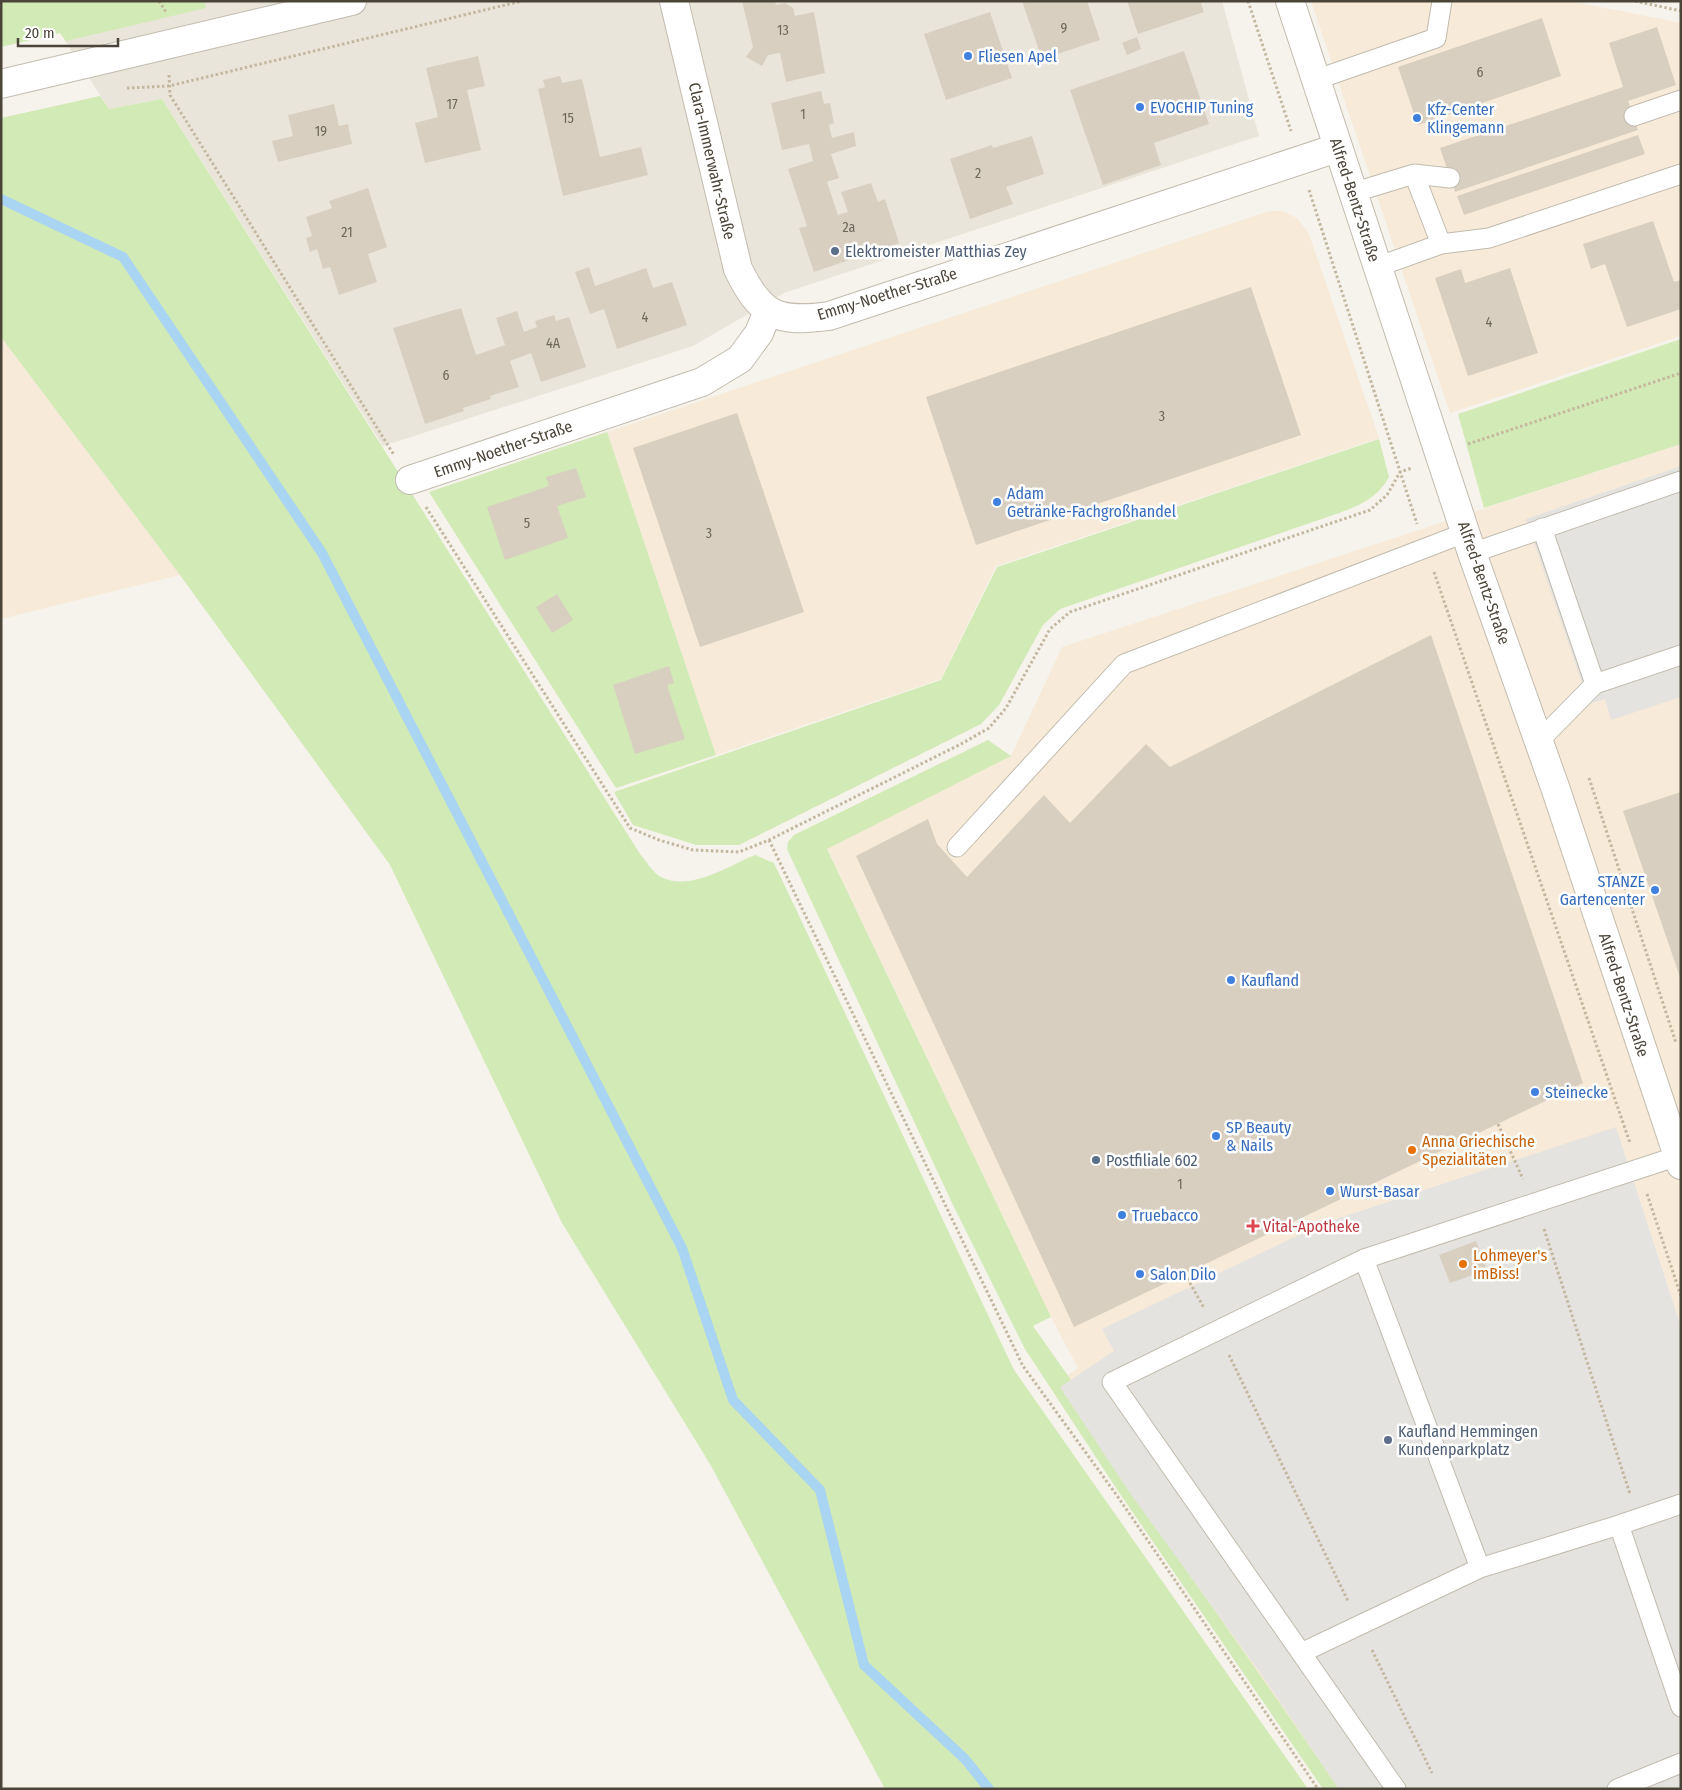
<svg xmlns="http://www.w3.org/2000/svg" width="1682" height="1790" viewBox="0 0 1682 1790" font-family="'Fira Sans Condensed',sans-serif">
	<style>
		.residential { fill: #eae5da }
		.commercial { fill: #f7ead8 }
		.green { fill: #d2eab5 }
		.parking { fill: #e5e3e0 }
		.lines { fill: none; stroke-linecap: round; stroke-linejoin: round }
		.stream { stroke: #a9d4f2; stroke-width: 10 }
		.building { fill: #d8cfc1 }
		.service-casing { stroke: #c2bbae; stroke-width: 21 }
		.minor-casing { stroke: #c2bbae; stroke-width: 30 }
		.path { stroke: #c4b79f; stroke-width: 3; stroke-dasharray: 2.5 2.5; stroke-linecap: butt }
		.service { stroke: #fff; stroke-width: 19 }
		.minor { stroke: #fff; stroke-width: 28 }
		.shop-dot { fill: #3f7fe0; stroke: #fff; stroke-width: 2 }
		.service-dot { fill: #5c6f8a; stroke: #fff; stroke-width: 2 }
		.food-dot { fill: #e8710a; stroke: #fff; stroke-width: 2 }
		.health-dot { fill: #e0444e; stroke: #fff; stroke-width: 2 }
		.labels { text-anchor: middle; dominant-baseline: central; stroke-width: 5; stroke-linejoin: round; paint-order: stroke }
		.number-label { font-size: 14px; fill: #6e675b }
		.shop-label { font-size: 16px; fill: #366cbe; stroke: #fff; text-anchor: start }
		.street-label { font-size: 16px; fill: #4b4439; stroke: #fff }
		.service-label { font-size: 16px; fill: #4e5e75; stroke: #fff; text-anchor: start }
		.food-label { font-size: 16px; fill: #c56008; stroke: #fff; text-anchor: start }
		.health-label { font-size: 16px; fill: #be3a42; stroke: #fff; text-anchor: start }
	</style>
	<rect width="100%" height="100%" fill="#f6f3ec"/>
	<!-- residential -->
	<path class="residential" d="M32,1H1222L1259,136L784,293L693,346L383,446L162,99L109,109L60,33Z"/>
	<!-- commercial -->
	<path class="commercial" d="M1311,1H1570L1681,23V336L1450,413Z
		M1269,211H1283L1297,218L1309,234L1379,438L996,566L941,679L716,755L607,432Z
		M1,337L180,575L1,619Z
		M1681,444V1789H1331L1053,1386L1078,1368L1051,1317L827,848L1011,756L1062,647Z"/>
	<!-- green -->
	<path class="green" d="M1,1H204L206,8L66,41L60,33L1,47Z
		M100,96L109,109L162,99L640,854C646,861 653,873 661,877C690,892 728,866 755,855L774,863L1014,1370L1308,1789H885L710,1464L562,1223L390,865L180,575L1,337V118Z
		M1681,339V444L1484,508L1458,414Z
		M607,432L716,755L616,788L429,492Z
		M1379,439L1389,477C1377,498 1361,505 1339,513L1060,609L1043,625L999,705L981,724L739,845H696L633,825L614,792L941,680L997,567Z
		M988,740L1011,756L827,849L1051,1317L1033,1326L1071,1380L1060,1387C1151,1523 1247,1654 1339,1789H1323L1118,1491L1025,1349L953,1205L787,849L788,842L794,835Z"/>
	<!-- parking -->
	<path class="parking" d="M1681,466V697L1611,720L1605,699L1589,704L1526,519Z
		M1616,1127L1681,1327V1789H1339L1261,1674L1130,1493L1060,1387L1114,1351L1102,1329L1324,1223Z"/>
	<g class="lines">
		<!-- stream -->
		<path class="stream" d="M1,199L123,257L322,553L682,1248L733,1400L820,1490L864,1665L965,1759L989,1789"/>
	</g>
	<!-- building -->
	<path class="building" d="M742,1H775L776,5L785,3L793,8L795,16L814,12L825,73L786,82L780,53L768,55L762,66L746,57L753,47Z
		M1022,1H1087L1100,40L1042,59Z
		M1127,1H1200L1204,12L1138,34Z
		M990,12L1012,78L946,100L924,34Z
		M1542,18L1561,76L1418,125L1398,67Z
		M1657,27L1676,85L1628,101L1638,130L1455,192L1440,148L1623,87L1609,43Z
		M1137,37L1141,49L1127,55L1122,43Z
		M1184,51L1209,124L1154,143L1161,165L1103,185L1070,90Z
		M478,56L485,86L467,90L481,150L425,163L415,123L438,117L426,68Z
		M560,76L562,83L582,79L600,157L641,147L648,175L563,196L538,89L545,87L543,80Z
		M821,91L824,104L830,103L834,123L829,125L832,138L854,132L856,146L831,154L839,178L827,182L838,215L848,212L841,192L871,183L878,202L885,199L899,243L814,272L799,228L807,226L788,169L813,161L809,144L782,150L771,103Z
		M334,104L339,126L348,124L352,144L278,162L272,141L293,136L288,115Z
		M1638,135L1645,154L1464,215L1457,196Z
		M1032,136L1044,174L1006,187L1013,204L970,219L950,159L992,145L993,148Z
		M368,188L387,247L368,254L377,282L339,295L330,267L323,269L317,249L310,252L306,238L312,236L306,217L332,208L329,201Z
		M1653,221L1674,282L1681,280V309L1627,327L1605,264L1591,269L1583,244Z
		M589,267L595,286L646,268L653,288L672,282L687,325L617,349L604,309L590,314L575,272Z
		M1510,268L1538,353L1468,376L1435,278L1461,269L1465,283Z
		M1251,287L1301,435L976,545L926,397Z
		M461,308L476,355L505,345L496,318L517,311L524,332L537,327L535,321L554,315L556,321L569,317L586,367L541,382L531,353L510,361L519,387L490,396L491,399L463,408L464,411L425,424L393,328Z
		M737,413L804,612L700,647L633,448Z
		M576,468L586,497L557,506L568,538L505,560L487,507L549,486L546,477Z
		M557,594L573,620L552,633L536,607Z
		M1431,635L1583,1083L1074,1327L856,856L928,819L937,844L967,877L1044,795L1070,823L1146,744L1170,767Z
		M669,666L674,683L667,685L685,739L635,754L613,685Z
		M1681,792V977H1680L1623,811Z
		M1476,1241L1487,1270L1450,1283L1439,1255Z"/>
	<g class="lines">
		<!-- service casing -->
		<g class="service-casing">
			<path id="service" d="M1315,80L1436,38L1442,1
				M1634,116L1681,100
				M1414,174L1441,244
				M1352,193L1414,174L1450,178
				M1377,267L1441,244L1489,238L1681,174
				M1542,528L1595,684
				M1472,553L1681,481
				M1539,741L1595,684L1681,655
				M957,847L1124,664L1467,532
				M1364,1259L1480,1568
				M1681,1504L1619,1525L1681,1707
				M1301,1653L1480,1568L1619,1525
				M1396,1789L1112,1382L1364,1259L1678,1156
				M1617,1789L1681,1763"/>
		</g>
		<!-- minor casing -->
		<g class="minor-casing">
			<path id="minor" d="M674,1L738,269C761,316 777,323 829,316L1337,148
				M1290,1L1472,553L1556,790L1681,1165
				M1,84L352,1
				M410,480L702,382L740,359L759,333L768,311"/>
		</g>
		<!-- path -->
		<path class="path" d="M159,1L166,12
			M1248,1L1291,131
			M1635,1L1681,11
			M169,75L170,95L394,455
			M127,88L169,86L522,1
			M1309,190L1417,524
			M1468,444L1681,373
			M426,507L630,828L659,840L693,850L739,852L769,840L961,744L989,728L1006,708L1050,629L1070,612L1370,510L1387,495L1400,472L1412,468
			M1434,572L1630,1143
			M1589,778L1676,1043
			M769,840L1023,1366L1118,1497L1318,1789
			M1498,1124L1523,1179
			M1647,1194L1681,1296
			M1544,1229L1630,1494
			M1185,1274L1204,1308
			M1229,1355L1348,1601
			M1372,1650L1432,1773"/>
		<!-- service -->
		<use href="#service" class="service"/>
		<!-- minor -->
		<use href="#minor" class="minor"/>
	</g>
	<!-- markers -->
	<g class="shop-dot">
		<circle cx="968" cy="56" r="5"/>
		<circle cx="1140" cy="107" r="5"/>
		<circle cx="1417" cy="118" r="5"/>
		<circle cx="997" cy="502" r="5"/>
		<circle cx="1655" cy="890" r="5"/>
		<circle cx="1231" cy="980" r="5"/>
		<circle cx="1535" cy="1092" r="5"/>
		<circle cx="1216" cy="1136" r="5"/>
		<circle cx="1330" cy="1191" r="5"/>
		<circle cx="1122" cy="1215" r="5"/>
		<circle cx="1140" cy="1274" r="5"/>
	</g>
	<g class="service-dot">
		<circle cx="835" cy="251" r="5"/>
		<circle cx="1096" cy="1160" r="5"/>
		<circle cx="1388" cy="1440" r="5"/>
	</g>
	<g class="food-dot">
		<circle cx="1412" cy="1150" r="5"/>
		<circle cx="1463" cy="1264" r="5"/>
	</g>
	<path class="health-dot" d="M1250.5 1218.5h5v5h5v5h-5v5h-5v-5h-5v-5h5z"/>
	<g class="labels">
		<!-- number labels -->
		<g class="number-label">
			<text x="1064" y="28">9</text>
			<text x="783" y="30">13</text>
			<text x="1480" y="72">6</text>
			<text x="452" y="104">17</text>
			<text x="803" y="114">1</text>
			<text x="568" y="118">15</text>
			<text x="321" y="131">19</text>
			<text x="978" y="173">2</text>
			<text x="849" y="227">2a</text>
			<text x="347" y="232">21</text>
			<text x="645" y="317">4</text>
			<text x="1489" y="322">4</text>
			<text x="553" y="343">4A</text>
			<text x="446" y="375">6</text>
			<text x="1162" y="416">3</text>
			<text x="527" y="523">5</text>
			<text x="709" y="533">3</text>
			<text x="1180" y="1184">1</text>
		</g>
		<!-- shop labels -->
		<g class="shop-label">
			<text x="978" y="56">Fliesen Apel</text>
			<text x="1150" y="107">EVOCHIP Tuning</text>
			<text x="1427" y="109">Kfz-Center<tspan x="1427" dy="18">Klingemann</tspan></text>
			<text x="1007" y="493">Adam<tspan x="1007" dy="18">Getränke-Fachgroßhandel</tspan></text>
			<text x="1645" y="881" text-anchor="end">STANZE<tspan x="1645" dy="18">Gartencenter</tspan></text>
			<text x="1241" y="980">Kaufland</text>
			<text x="1545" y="1092">Steinecke</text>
			<text x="1226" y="1127">SP Beauty<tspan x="1226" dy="18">&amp; Nails</tspan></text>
			<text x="1340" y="1191">Wurst-Basar</text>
			<text x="1132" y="1215">Truebacco</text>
			<text x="1150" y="1274">Salon Dilo</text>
		</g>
		<!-- street labels -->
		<g class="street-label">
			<text transform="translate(712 161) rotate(77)">Clara-Immerwahr-Straße</text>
			<text transform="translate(1355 200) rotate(72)">Alfred-Bentz-Straße</text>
			<text transform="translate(887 294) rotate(-17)">Emmy-Noether-Straße</text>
			<text transform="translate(503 449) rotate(-19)">Emmy-Noether-Straße</text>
			<text transform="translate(1484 583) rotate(71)">Alfred-Bentz-Straße</text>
			<text transform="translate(1624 995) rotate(72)">Alfred-Bentz-Straße</text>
		</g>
		<!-- service labels -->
		<g class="service-label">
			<text x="845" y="251">Elektromeister Matthias Zey</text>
			<text x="1106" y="1160">Postfiliale 602</text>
			<text x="1398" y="1431">Kaufland Hemmingen<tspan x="1398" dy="18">Kundenparkplatz</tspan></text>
		</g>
		<!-- food labels -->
		<g class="food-label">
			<text x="1422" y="1141">Anna Griechische<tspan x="1422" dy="18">Spezialitäten</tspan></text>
			<text x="1473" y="1255">Lohmeyer's<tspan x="1473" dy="18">imBiss!</tspan></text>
		</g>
		<!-- health labels -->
		<g class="health-label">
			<text x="1263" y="1226">Vital-Apotheke</text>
		</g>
	</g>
	<!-- border -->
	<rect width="1682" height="1790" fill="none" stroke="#4b4439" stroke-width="5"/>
	<!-- scale -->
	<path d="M18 38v8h100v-8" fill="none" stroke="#4b4439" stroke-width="2.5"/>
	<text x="25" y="38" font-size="15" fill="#4b4439" stroke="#ffffff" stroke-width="4" paint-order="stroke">20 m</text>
</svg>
